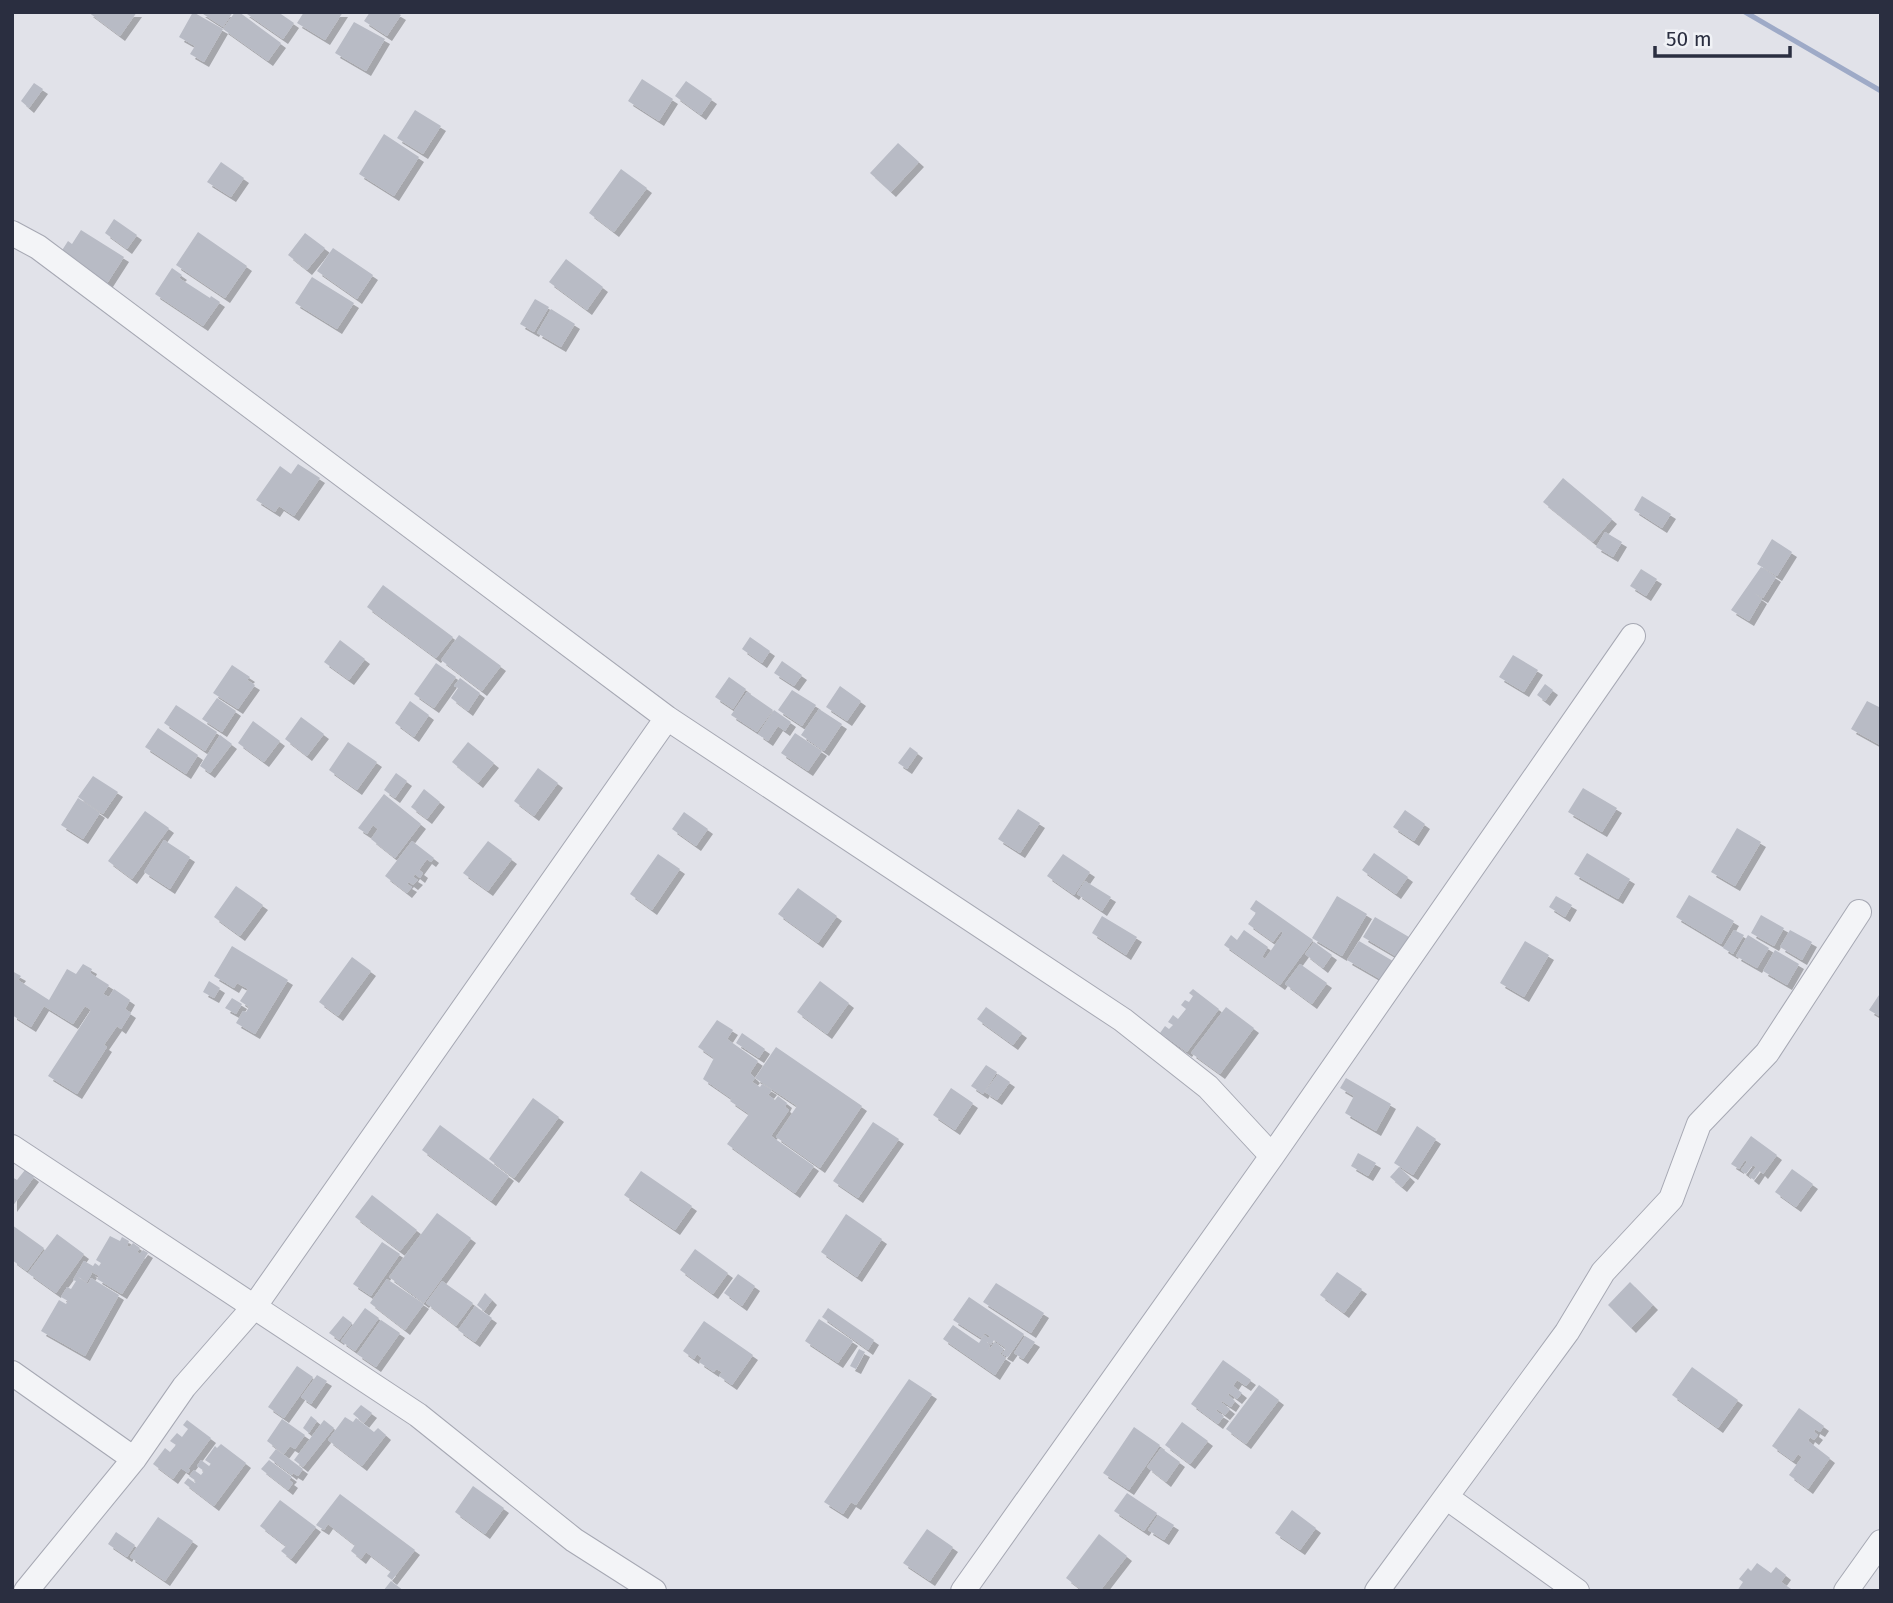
<svg xmlns="http://www.w3.org/2000/svg" width="1893" height="1603" viewBox="0 0 1893 1603" font-family="'Fira Sans',sans-serif">
	<style>
		.lines { fill: none; stroke-linecap: round; stroke-linejoin: round }
		.stream { stroke: #9eaac7; stroke-width: 5 }
		.building { fill: #b8bbc5; filter: url(#shadow) }
		.minor-casing { stroke: #a6a8b3; stroke-width: 26 }
		.minor { stroke: #f3f4f7; stroke-width: 24 }
	</style>
	<defs>
		<filter id="shadow"><feDropShadow dx="5" dy="5" stdDeviation="0" flood-color="#0004"/></filter>
	</defs>
	<rect width="100%" height="100%" fill="#e1e2e9"/>
	<g class="lines">
		<!-- stream -->
		<path class="stream" d="M1745,12L1881,91"/>
	</g>
	<!-- building -->
	<path class="building" d="M88,12H137L120,36Z
		M193,12L223,29L204,62L190,54L195,46L179,37Z
		M200,12H233L223,27Z
		M235,12H239L281,43L268,61L223,29Z
		M244,12H278L294,23L283,39Z
		M304,12H343L325,40L297,23Z
		M370,12H396L401,15L387,36L364,21Z
		M354,22L385,39L366,71L335,53Z
		M642,79L673,99L659,121L628,101Z
		M686,81L712,99L701,115L675,96Z
		M34,83L43,89L29,108L21,101Z
		M415,110L441,126L423,154L397,138Z
		M384,134L419,157L394,196L359,174Z
		M898,143L919,162L891,192L870,173Z
		M221,162L244,178L231,197L207,182Z
		M621,169L647,188L614,232L589,213Z
		M114,219L137,235L127,249L105,233Z
		M81,230L124,257L106,285L59,255L68,241L72,244Z
		M198,232L247,266L225,298L176,265Z
		M305,233L325,248L307,270L288,255Z
		M333,248L373,275L357,299L317,271Z
		M566,259L603,287L587,310L549,282Z
		M172,268L182,275L179,278L210,298L211,296L220,302L203,326L155,294Z
		M312,277L354,303L337,329L295,303Z
		M535,299L549,307L534,332L520,324Z
		M551,309L575,324L561,347L537,333Z
		M298,464L320,478L294,516L279,506L275,512L256,500L280,466L291,474Z
		M1563,478L1612,519L1593,542L1543,502Z
		M1642,496L1671,514L1662,528L1634,510Z
		M1605,532L1622,542L1613,557L1596,547Z
		M1772,539L1792,552L1777,576L1757,564Z
		M1761,567L1776,577L1763,598L1754,593L1762,599L1749,621L1731,610Z
		M1641,569L1657,579L1646,596L1630,586Z
		M383,585L453,637L436,658L367,607Z
		M459,635L501,666L482,691L441,660Z
		M750,637L770,651L762,663L742,649Z
		M340,640L365,659L349,680L324,662Z
		M1513,655L1538,670L1524,692L1499,677Z
		M782,661L802,675L794,686L774,673Z
		M436,663L456,677L434,708L414,694Z
		M232,665L250,677L247,680L255,685L238,709L213,693Z
		M729,677L746,689L733,709L715,697Z
		M460,678L480,693L468,711L451,698L458,688L454,686Z
		M1545,684L1553,690L1545,701L1537,695Z
		M840,686L861,701L847,721L826,707Z
		M792,690L816,705L802,726L778,710Z
		M747,692L773,710L757,732L731,715Z
		M217,698L236,711L222,732L202,719Z
		M410,701L429,715L414,737L395,723Z
		M1867,701L1881,708L1880,745L1851,729Z
		M176,705L217,732L205,751L164,723Z
		M819,709L842,724L824,751L801,735Z
		M774,710L791,722L785,731L778,726L768,741L758,734Z
		M301,717L324,734L307,756L285,739Z
		M253,721L280,741L264,762L238,743Z
		M158,728L198,755L186,774L145,747Z
		M795,733L822,751L808,771L781,753Z
		M220,735L232,744L210,773L200,766Z
		M348,742L377,762L357,790L329,770Z
		M468,742L494,763L478,783L452,762Z
		M910,747L918,753L907,769L898,763Z
		M538,768L558,783L534,816L514,801Z
		M396,773L407,781L395,798L384,790Z
		M93,776L118,792L103,814L78,797Z
		M1583,788L1617,808L1602,832L1568,812Z
		M424,789L440,802L427,819L411,807Z
		M384,794L421,824L395,858L371,839L378,829L373,825L367,834L358,828Z
		M78,798L100,813L83,839L61,825Z
		M1018,809L1040,823L1020,853L998,839Z
		M1405,810L1425,824L1414,841L1393,827Z
		M145,811L169,828L132,879L108,861Z
		M684,812L708,829L696,846L672,829Z
		M1737,828L1761,842L1735,886L1711,872Z
		M164,840L190,857L170,889L144,872Z
		M412,841L434,858L431,862L427,859L419,870L423,873L420,878L415,874L413,877L418,880L413,885L409,882L407,884L412,887L407,893L385,876Z
		M488,841L512,859L488,891L463,873Z
		M1374,853L1408,877L1396,894L1362,870Z
		M1587,853L1630,879L1618,899L1574,874Z
		M658,854L680,869L652,910L630,894Z
		M1063,854L1090,872L1074,895L1047,876Z
		M1085,881L1111,897L1102,911L1077,894Z
		M236,886L263,905L240,936L214,917Z
		M798,888L837,916L818,943L778,914Z
		M1689,895L1734,921L1721,944L1676,917Z
		M1337,896L1367,914L1342,956L1312,938Z
		M1556,896L1572,905L1565,917L1549,907Z
		M1256,900L1313,940L1280,985L1224,945L1231,935L1237,940L1244,930L1268,947L1262,957L1265,959L1283,933L1281,931L1273,942L1248,924L1256,913L1250,909Z
		M1761,915L1784,928L1774,946L1751,933Z
		M1102,916L1137,937L1126,955L1092,933Z
		M1375,917L1414,940L1402,960L1363,937Z
		M1734,930L1744,935L1733,954L1723,948Z
		M1790,930L1812,942L1802,960L1780,947Z
		M1748,935L1769,948L1757,968L1736,956Z
		M1359,941L1398,964L1387,983L1347,960Z
		M1525,941L1549,955L1524,997L1500,983Z
		M1314,942L1332,955L1323,968L1305,954Z
		M232,946L288,980L255,1034L236,1023L243,1011L246,1012L249,1007L240,1001L248,989L237,983L234,988L214,976Z
		M1775,950L1799,964L1787,985L1763,971Z
		M352,957L371,971L338,1016L319,1002Z
		M83,964L92,969L90,973L109,985L103,994L109,997L114,989L130,1000L125,1009L131,1013L121,1029L117,1026L104,1045L107,1047L77,1094L48,1076L91,1010L85,1006L73,1024L44,1006L31,1027L12,1015V971L21,976L18,980L49,1000L67,969L76,974Z
		M1300,964L1327,983L1312,1004L1285,984Z
		M209,981L220,988L214,998L203,992Z
		M820,981L849,1003L827,1034L797,1012Z
		M1193,989L1219,1009L1187,1052L1160,1033L1165,1026L1169,1029L1173,1025L1168,1022L1173,1015L1178,1019L1186,1009L1181,1005L1185,1000L1189,1002L1193,996L1189,993Z
		M1881,992V1017L1869,1010Z
		M232,998L242,1004L236,1014L225,1008Z
		M986,1007L1022,1033L1013,1045L977,1019Z
		M1226,1007L1254,1028L1220,1074L1191,1053Z
		M717,1020L733,1030L727,1039L758,1061L750,1073L755,1078L752,1082L760,1087L762,1084L772,1090L768,1095L775,1100L778,1096L787,1103L785,1107L789,1110L771,1136L814,1166L795,1193L727,1144L749,1114L730,1101L732,1099L703,1079L714,1058L698,1047Z
		M742,1033L765,1049L759,1058L736,1043Z
		M776,1047L862,1106L820,1168L776,1137L797,1106L755,1078Z
		M986,1065L997,1072L983,1094L971,1086Z
		M998,1074L1010,1082L997,1100L985,1092Z
		M1346,1078L1391,1104L1376,1131L1345,1113L1354,1096L1340,1088Z
		M951,1088L973,1103L955,1130L933,1115Z
		M533,1098L559,1117L514,1178L489,1159Z
		M873,1122L899,1139L858,1198L833,1181Z
		M440,1125L509,1176L491,1201L422,1150Z
		M1417,1126L1436,1139L1413,1175L1394,1163Z
		M1751,1136L1777,1155L1763,1174L1760,1171L1754,1180L1749,1176L1756,1167L1753,1165L1746,1174L1741,1170L1747,1162L1745,1160L1739,1169L1731,1164Z
		M1358,1153L1376,1163L1368,1176L1351,1166Z
		M1399,1167L1410,1177L1402,1187L1390,1177Z
		M1792,1169L1813,1184L1796,1207L1775,1192Z
		M25,1170L34,1177L12,1207V1177L17,1180Z
		M641,1171L692,1206L675,1230L624,1195Z
		M372,1195L417,1230L400,1251L355,1217Z
		M437,1213L471,1238L424,1303L389,1277Z
		M846,1214L882,1239L857,1277L821,1252Z
		M12,1225L44,1248L27,1271L12,1260Z
		M57,1234L84,1254L56,1293L28,1273Z
		M110,1236L120,1241L122,1237L129,1241L127,1246L130,1247L133,1243L140,1248L137,1252L140,1254L143,1250L148,1253L122,1294L97,1279L99,1276L90,1271L92,1273L87,1282L78,1277L88,1284L91,1278L119,1295L85,1356L41,1331L59,1300L66,1304L68,1301L61,1297L67,1287L71,1289L76,1281L73,1280L84,1261L93,1266L95,1263L99,1266L101,1263L96,1260Z
		M382,1242L400,1254L371,1296L353,1284Z
		M695,1249L728,1273L713,1294L680,1270Z
		M1337,1272L1362,1289L1344,1313L1320,1295Z
		M738,1274L755,1286L742,1306L724,1293Z
		M387,1279L424,1304L405,1330L370,1303Z
		M442,1281L473,1303L456,1326L426,1303Z
		M1630,1282L1653,1305L1631,1328L1608,1305Z
		M996,1283L1044,1313L1031,1333L983,1302Z
		M485,1293L492,1300L484,1311L477,1305Z
		M969,1297L1024,1334L1008,1357L1002,1354L1006,1348L994,1340L991,1345L986,1341L990,1346L988,1351L995,1342L1004,1349L1000,1354L1006,1358L995,1375L943,1339L953,1325L979,1343L984,1335L989,1338L990,1336L985,1333L981,1338L953,1320Z
		M475,1306L492,1318L475,1342L458,1330Z
		M365,1308L379,1318L355,1351L341,1341Z
		M828,1308L874,1340L868,1350L822,1317Z
		M343,1316L352,1323L339,1340L329,1333Z
		M819,1319L853,1341L838,1363L805,1341Z
		M381,1320L400,1333L376,1367L357,1354Z
		M704,1321L753,1355L732,1385L719,1376L722,1372L716,1369L714,1372L699,1362L702,1358L697,1354L694,1359L683,1351Z
		M1025,1336L1035,1342L1023,1359L1014,1353Z
		M859,1349L865,1352L856,1369L850,1366Z
		M1223,1360L1251,1380L1246,1386L1237,1380L1233,1386L1242,1393L1237,1399L1229,1393L1228,1395L1235,1401L1231,1407L1222,1401L1221,1402L1230,1409L1225,1415L1217,1409L1216,1411L1224,1416L1218,1424L1191,1404Z
		M297,1366L313,1377L284,1418L268,1407Z
		M1692,1367L1738,1400L1718,1428L1672,1395Z
		M317,1375L327,1381L311,1404L301,1397Z
		M909,1379L932,1394L856,1505L851,1502L843,1514L824,1502Z
		M1259,1385L1279,1400L1246,1444L1226,1429Z
		M361,1405L372,1413L364,1423L353,1414Z
		M1799,1408L1824,1426L1820,1432L1815,1429L1814,1432L1818,1435L1814,1440L1810,1437L1808,1441L1830,1458L1808,1489L1789,1475L1802,1457L1798,1454L1793,1461L1772,1446Z
		M311,1416L317,1421L309,1433L303,1428Z
		M345,1417L353,1422L356,1418L374,1432L378,1428L386,1435L362,1466L328,1440Z
		M282,1419L305,1435L295,1449L290,1446L284,1454L267,1441Z
		M187,1420L211,1438L188,1469L190,1470L188,1473L181,1468L173,1479L153,1464L165,1448L170,1452L176,1445L170,1441L177,1433L182,1437L188,1429L183,1425Z
		M324,1420L334,1428L303,1467L294,1460Z
		M1182,1422L1208,1441L1190,1464L1165,1445Z
		M1134,1427L1160,1445L1129,1490L1103,1473Z
		M221,1444L246,1463L214,1506L184,1483L188,1478L195,1483L196,1481L189,1476L194,1470L201,1475L204,1471L197,1466L201,1460L209,1466L211,1464L205,1460L215,1446L217,1448Z
		M1161,1448L1180,1462L1166,1482L1147,1467Z
		M276,1449L303,1469L298,1476L293,1473L292,1475L269,1458Z
		M269,1460L292,1477L289,1480L293,1483L288,1490L261,1469Z
		M473,1486L504,1508L485,1534L455,1512Z
		M1127,1493L1157,1513L1144,1531L1114,1511Z
		M340,1494L415,1550L392,1580L387,1576L391,1571L366,1552L361,1559L351,1551L355,1545L328,1524L324,1530L316,1525Z
		M280,1500L316,1527L291,1559L281,1551L286,1546L260,1526Z
		M1292,1510L1316,1528L1300,1550L1275,1533Z
		M1158,1515L1174,1525L1164,1540L1148,1530Z
		M158,1517L193,1541L165,1581L130,1557Z
		M927,1529L953,1547L930,1581L903,1563Z
		M116,1532L135,1545L127,1557L108,1544Z
		M1099,1534L1127,1556L1100,1591H1083L1066,1578Z
		M1757,1563L1771,1573L1776,1567L1786,1575L1781,1582L1794,1591H1737L1743,1582L1739,1579L1748,1568L1751,1571Z
		M391,1581L404,1591H383Z"/>
	<g class="lines">
		<!-- minor casing -->
		<g class="minor-casing">
			<path id="minor" d="M12,233L38,247L667,718L1123,1020L1208,1087L1272,1156
				M12,1147L418,1415L574,1540L654,1591
				M12,1373L134,1459
				M1446,1497L1577,1591
				M26,1591L134,1459L184,1387L254,1307L667,718
				M963,1591L1272,1156L1633,636
				M1377,1591L1567,1332L1603,1272L1671,1199L1699,1124L1767,1053L1859,912
				M1846,1591L1881,1542"/>
		</g>
		<!-- minor -->
		<use href="#minor" class="minor"/>
	</g>
	<!-- border -->
	<rect width="1893" height="1603" fill="none" stroke="#2a2e40" stroke-width="28"/>
	<!-- scale -->
	<path d="M1655 46v10h135v-10" fill="none" stroke="#2a2e40" stroke-width="3.5"/>
	<text x="1666" y="46" font-size="21" fill="#2a2e40" stroke="#f0f2f6" stroke-width="5" paint-order="stroke">50 m</text>
</svg>
